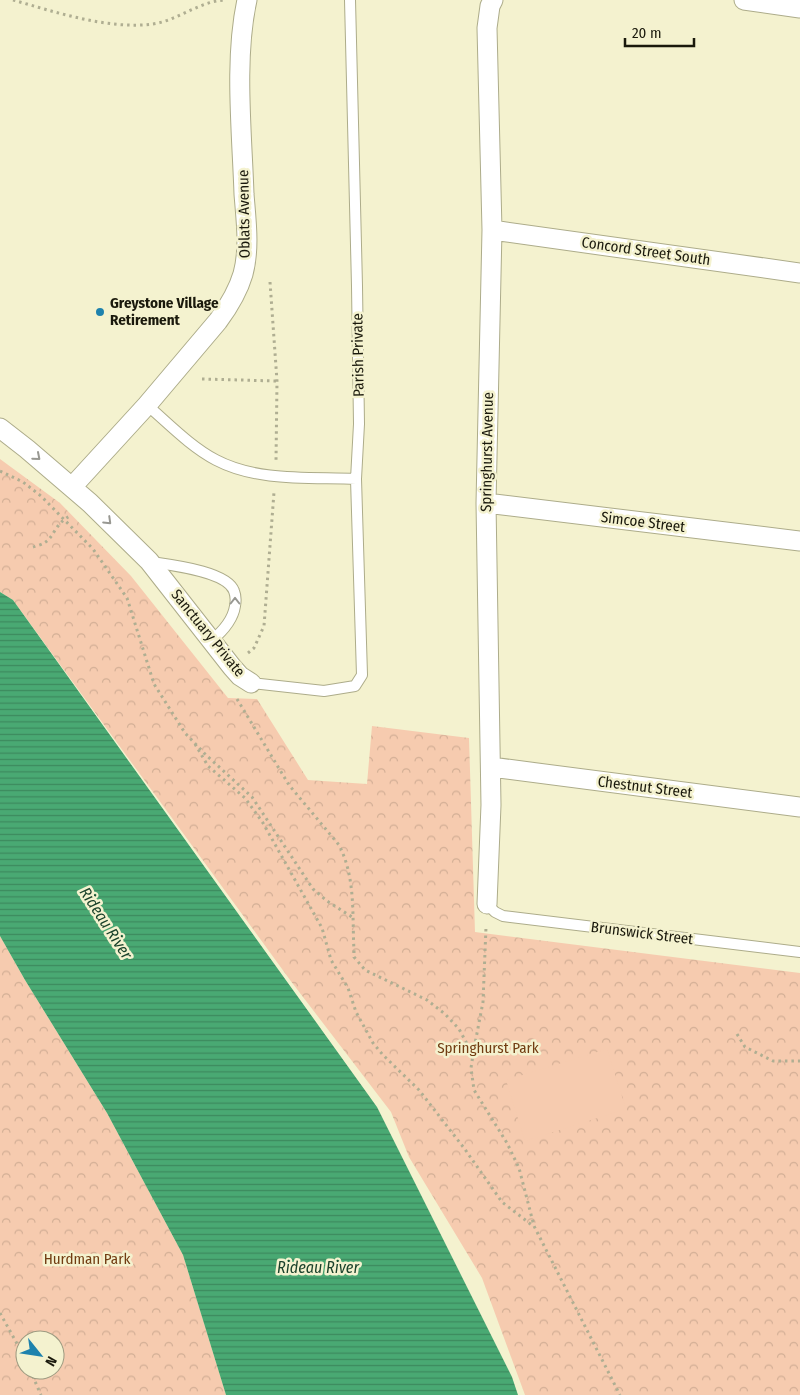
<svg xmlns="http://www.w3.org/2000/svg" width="800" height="1395" viewBox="0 0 800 1395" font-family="'Fira Sans Condensed',sans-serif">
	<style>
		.park { fill: url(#park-crowns); fill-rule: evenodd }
		.pitch { fill: #f6cbaf }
		.water { fill: url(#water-rules) }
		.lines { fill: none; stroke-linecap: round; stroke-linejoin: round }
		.service-casing { stroke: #adac8a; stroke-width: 12 }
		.minor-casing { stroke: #adac8a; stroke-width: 21 }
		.path { stroke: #afae92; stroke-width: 3; stroke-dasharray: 2.5 4; stroke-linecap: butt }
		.service { stroke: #fff; stroke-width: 10 }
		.minor { stroke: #fff; stroke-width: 19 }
		.oneway { stroke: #989892 }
		.poi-dot { fill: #1e82ad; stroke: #f4f2cf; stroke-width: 2 }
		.labels { text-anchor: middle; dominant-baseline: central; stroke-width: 5; stroke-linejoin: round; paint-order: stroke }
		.street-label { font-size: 15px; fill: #1a190c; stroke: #f4f2cf }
		.poi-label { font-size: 15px; font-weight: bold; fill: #1a190c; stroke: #f4f2cf; text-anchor: start }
		.park-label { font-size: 15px; fill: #713c11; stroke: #f4f2cf }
		.water-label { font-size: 16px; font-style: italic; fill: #1a422b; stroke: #f4f2cf }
	</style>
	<defs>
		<pattern id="park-crowns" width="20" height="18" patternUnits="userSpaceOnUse" patternTransform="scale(1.25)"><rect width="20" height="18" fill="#f6cbaf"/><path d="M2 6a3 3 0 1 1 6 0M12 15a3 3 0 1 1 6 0" fill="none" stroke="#d2ae95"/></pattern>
		<pattern id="water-rules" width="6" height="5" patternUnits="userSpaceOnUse" patternTransform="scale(1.25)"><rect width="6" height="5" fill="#49a973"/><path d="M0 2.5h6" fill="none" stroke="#3c895d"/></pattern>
	</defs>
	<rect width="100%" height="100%" fill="#f4f2cf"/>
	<!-- park -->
	<path class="park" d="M0,459L60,503L131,576L228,698L257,699L308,780L367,784L372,726L469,738L475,932L800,973V1395H525L482,1278L409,1157L391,1112L290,980L13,600L0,592Z
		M0,936L25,980L107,1113L183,1255L226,1395H0ZM25,1340H55V1370H25Z"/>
	<!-- pitch -->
	<path class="pitch" d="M607,1049L626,1109L525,1141L506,1080Z"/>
	<!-- water -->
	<path class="water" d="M0,592L13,600L377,1107L512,1377L518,1395H226L183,1255L107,1113L25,980L0,936Z"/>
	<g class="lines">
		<!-- service casing -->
		<g class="service-casing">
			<path id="service" d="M147,405C169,424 191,447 216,460C258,482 310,477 356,479
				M151,562C170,565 227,571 234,591C236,596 236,601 235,606C233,620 222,632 211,641
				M251,683L324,691L355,686L362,675L356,479L359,424L357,286L350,0
				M487,904L495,912L503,916L800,952"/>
		</g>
		<!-- minor casing -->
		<g class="minor-casing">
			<path id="minor" d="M744,0L800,8
				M492,230L800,273
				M0,428L27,449L90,503L149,561L232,667L240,676L251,683
				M72,487L147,405L218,321C229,306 238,291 243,274C250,248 246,220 244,194C242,133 234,59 247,0
				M486,503L800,541
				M491,767L800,807
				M487,904L491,805L486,503L492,230L487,28L490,6L493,0"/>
		</g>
		<!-- path -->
		<path class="path" d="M13,0C55,12 109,30 153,24C179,20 199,1 226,0
			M270,282L277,381L276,461
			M202,379L277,381
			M0,471L23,482L41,496L93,549L127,598L154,684L185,733L206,755L252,797L313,889L327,901L352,917
			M33,547C36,546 41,545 44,543C55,537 54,523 72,515
			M248,653L254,648L264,626L274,492
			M237,699L289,785L339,845C356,878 352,915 354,951V957L365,970L427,1000L445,1014L459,1029L473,1055L471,1068L474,1090L507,1143L519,1168L534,1226L620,1395
			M195,744L208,766L245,798L263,823L322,928L331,960L348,988L356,1012L373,1043L383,1055L419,1090L464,1148L502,1202L533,1226
			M737,1034L745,1047L773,1061H800
			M473,1054L483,1002L486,927
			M0,1313L25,1358
			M30,1370L41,1395"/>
		<!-- service -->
		<use href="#service" class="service"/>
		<!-- minor -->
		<use href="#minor" class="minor"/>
	</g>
	<!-- one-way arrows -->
	<defs><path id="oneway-chevron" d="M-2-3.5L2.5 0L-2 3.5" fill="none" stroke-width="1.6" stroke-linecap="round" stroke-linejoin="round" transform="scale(1.25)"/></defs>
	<g class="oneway">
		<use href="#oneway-chevron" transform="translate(37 457) rotate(41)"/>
		<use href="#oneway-chevron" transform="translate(108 521) rotate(44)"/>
		<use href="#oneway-chevron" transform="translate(235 601) rotate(-90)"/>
	</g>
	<!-- markers -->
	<circle class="poi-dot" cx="100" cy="312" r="5"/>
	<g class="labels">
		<!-- street labels -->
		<g class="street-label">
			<text transform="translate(244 214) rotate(-91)">Oblats Avenue</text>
			<text transform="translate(646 251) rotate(8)">Concord Street South</text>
			<text transform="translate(358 355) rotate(-91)">Parish Private</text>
			<text transform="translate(487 452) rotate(-89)">Springhurst Avenue</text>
			<text transform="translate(643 522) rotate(7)">Simcoe Street</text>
			<text transform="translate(208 633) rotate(51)">Sanctuary Private</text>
			<text transform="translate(645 787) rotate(7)">Chestnut Street</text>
			<text transform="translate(642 933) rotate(7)">Brunswick Street</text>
		</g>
		<!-- poi labels -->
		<g class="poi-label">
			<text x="110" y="303">Greystone Village<tspan x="110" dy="17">Retirement</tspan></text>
		</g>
		<!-- park labels -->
		<g class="park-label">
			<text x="488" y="1048">Springhurst Park</text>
			<text x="87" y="1259">Hurdman Park</text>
		</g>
		<!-- water labels -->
		<g class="water-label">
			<text transform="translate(106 923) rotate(57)">Rideau River</text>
			<text x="318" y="1267">Rideau River</text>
		</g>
	</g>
	<!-- north arrow -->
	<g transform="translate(40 1355) rotate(120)"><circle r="24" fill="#f4f2cf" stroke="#9d9b81"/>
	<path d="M0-4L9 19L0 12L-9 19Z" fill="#1e82ad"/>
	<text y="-8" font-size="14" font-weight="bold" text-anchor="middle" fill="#1a190c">N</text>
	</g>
	<!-- scale -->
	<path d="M625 38v8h69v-8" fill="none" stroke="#1a190c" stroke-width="2.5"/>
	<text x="632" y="38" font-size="15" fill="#1a190c" stroke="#f4f2cf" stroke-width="4" paint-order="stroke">20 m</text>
</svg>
